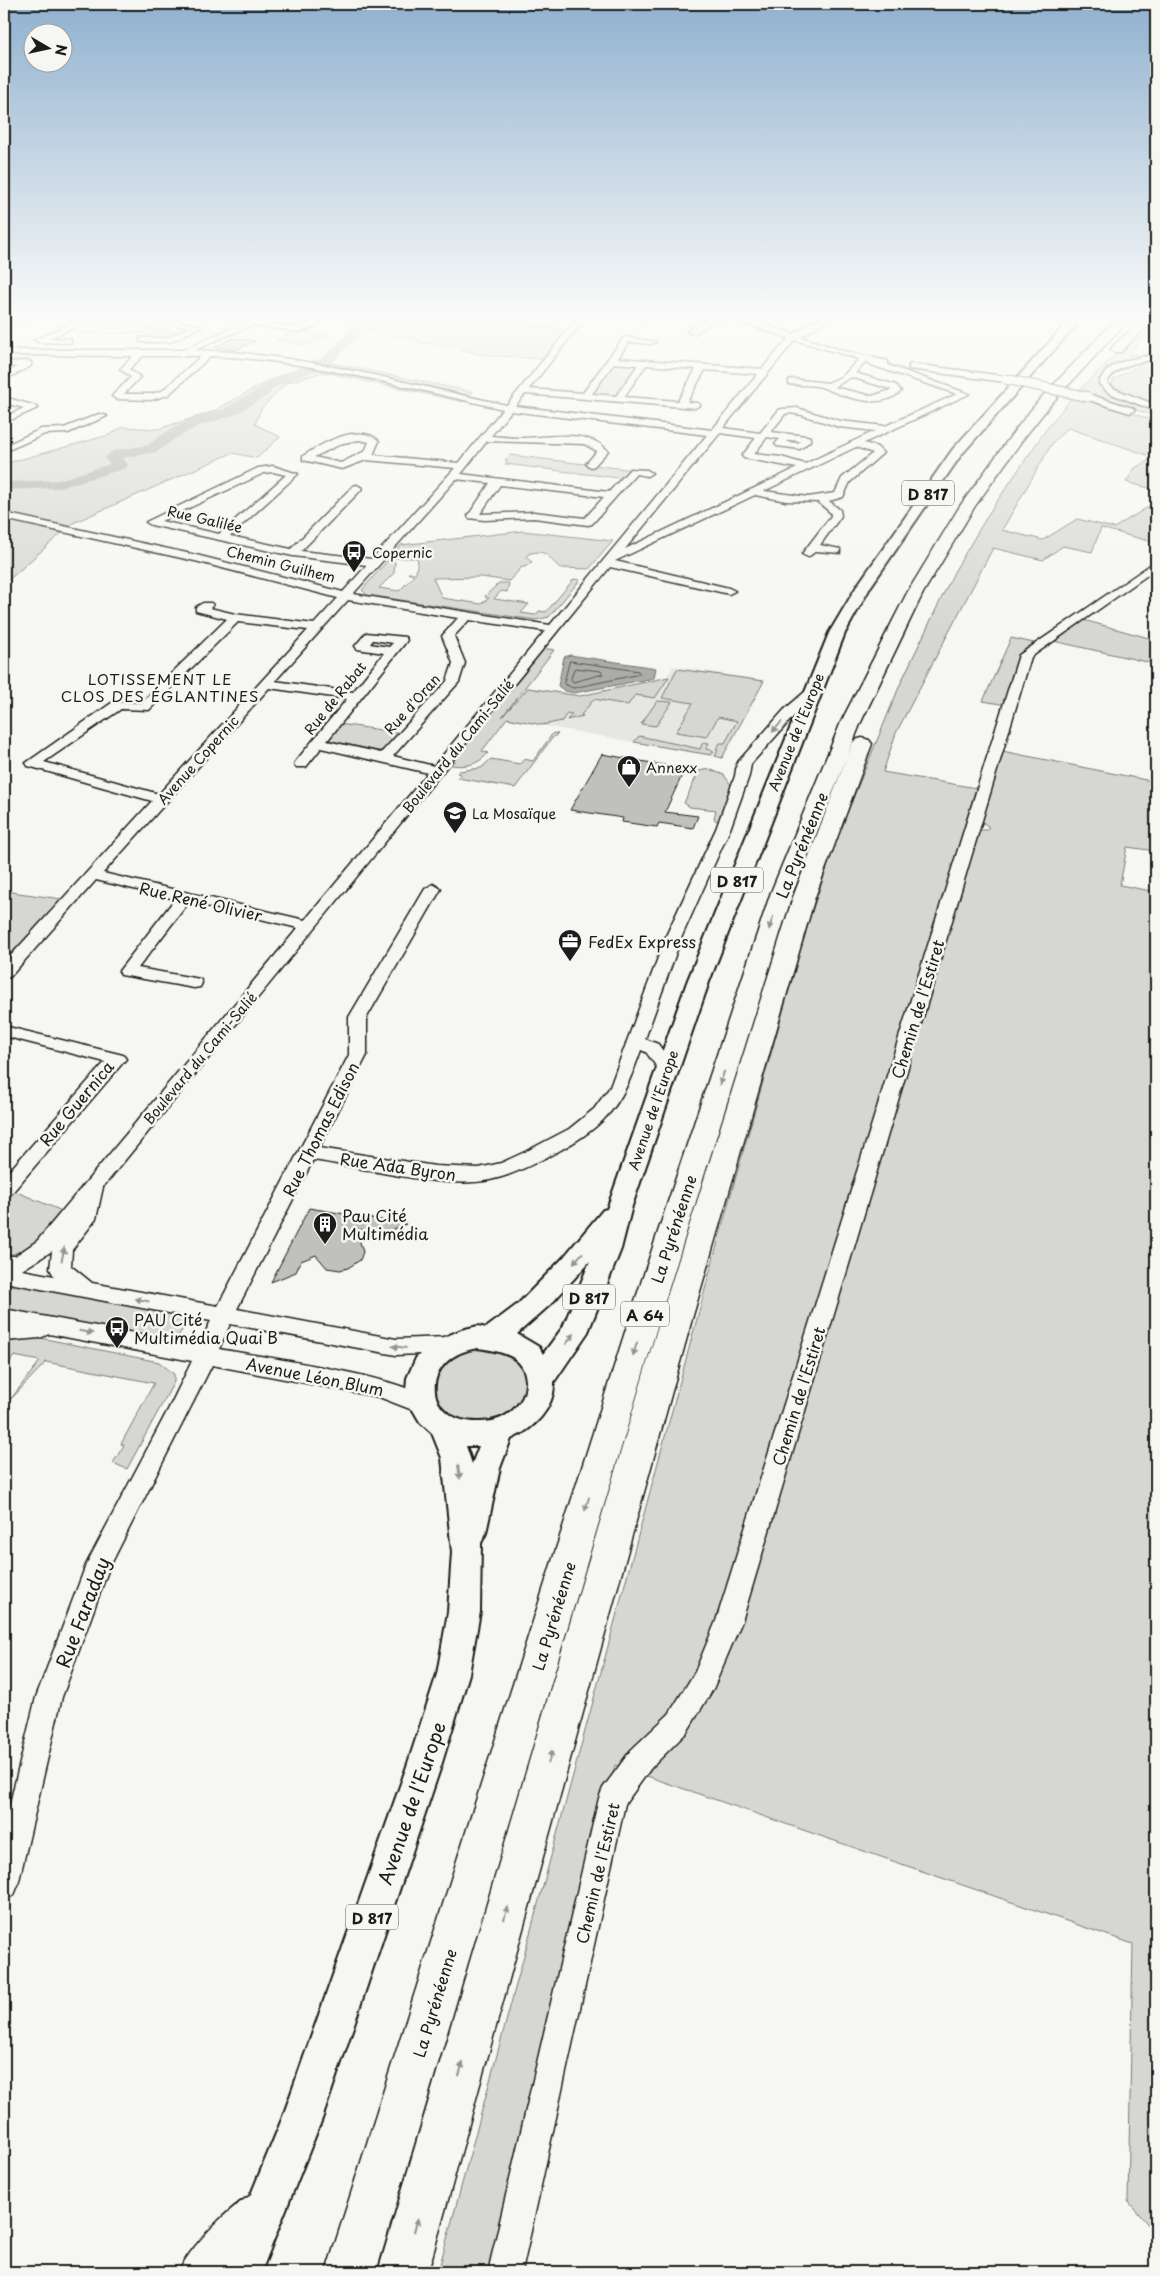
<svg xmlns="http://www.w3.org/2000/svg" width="1160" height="2276" viewBox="0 0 1160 2276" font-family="'Playpen Sans',sans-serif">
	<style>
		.built { fill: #e6e6e2 }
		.green { fill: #d6d6d2; stroke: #797977 }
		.water { fill: #acaca9; stroke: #727271 }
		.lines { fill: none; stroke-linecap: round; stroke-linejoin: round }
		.shore { stroke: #565654; stroke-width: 1 }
		.river { fill: #acaca9; fill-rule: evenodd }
		.building { fill: #c0c0bd; stroke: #1c1c1c }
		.minor-casing { stroke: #1c1c1c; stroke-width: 3 }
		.major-casing { stroke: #1c1c1c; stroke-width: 4 }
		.highway-casing { stroke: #1c1c1c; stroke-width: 3 }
		.minor { fill: #f6f6f2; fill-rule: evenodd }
		.major { fill: #f6f6f2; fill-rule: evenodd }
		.highway { fill: #f6f6f2; fill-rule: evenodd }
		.minor-bridge-casing { stroke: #1c1c1c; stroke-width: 11; stroke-linecap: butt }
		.minor-bridge { stroke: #f6f6f2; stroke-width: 9 }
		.oneway { fill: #949492 }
		.labels { text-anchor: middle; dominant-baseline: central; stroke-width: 5; stroke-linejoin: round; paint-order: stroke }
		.far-street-label { font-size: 14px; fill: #1c1c1c; stroke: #f6f6f2 }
		.far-poi-label { font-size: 14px; fill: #1c1c1c; stroke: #f6f6f2; text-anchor: start }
		.shield { fill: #f6f6f2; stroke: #5d5d5c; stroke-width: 1 }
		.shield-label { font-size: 15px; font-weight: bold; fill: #1c1c1c }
		.far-neighbourhood-label { font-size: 15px; letter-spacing: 1px; fill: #1c1c1c; stroke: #f6f6f2 }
		.street-label { font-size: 16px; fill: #1c1c1c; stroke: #f6f6f2 }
		.poi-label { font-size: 16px; fill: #1c1c1c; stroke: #f6f6f2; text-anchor: start }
		.near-street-label { font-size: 19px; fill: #1c1c1c; stroke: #f6f6f2 }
	</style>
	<rect width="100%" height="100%" fill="#f6f6f2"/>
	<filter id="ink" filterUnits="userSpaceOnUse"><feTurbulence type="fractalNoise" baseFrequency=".02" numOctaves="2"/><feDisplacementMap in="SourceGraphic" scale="10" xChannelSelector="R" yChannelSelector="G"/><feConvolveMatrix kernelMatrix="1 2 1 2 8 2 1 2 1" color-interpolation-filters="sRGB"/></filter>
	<g filter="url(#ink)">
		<!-- built -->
		<path class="built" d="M673,666L764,681L722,758L501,718L525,687L580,696L667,676Z"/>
		<!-- green -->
		<path class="green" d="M43,316L13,329L10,328L14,326L4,322V317Z
			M382,316H537L529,326L568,329L542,359L485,355L436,344L419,343L421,341L359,327Z
			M1156,320V327L1147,333L1129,355H1144L1156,352V357L1124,360L1099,382L1103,390L1156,410V416L1077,392L1140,331Z
			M111,321L180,332L166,338H145L147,333L80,334Z
			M297,330L327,335L307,345L277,340Z
			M317,360L473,392L463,402L323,372L286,383L261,409L255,424L280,437L257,458L232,453L73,523L4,584V464L109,435L123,427L158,429L212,412L268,381Z
			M1149,360H1156V405L1123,394L1112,386L1113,380Z
			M611,361L642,363L619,397L587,395Z
			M1074,395L1156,421V458L1068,428L1053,442L1002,530L1043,540L1077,519L1114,528L1156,502V543L1101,528L1092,552L1063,546L1043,560L993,548L896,733L883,772L976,788L958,847L970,850L976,830H988V826L979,820L997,750L1156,782V851L1127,847L1120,885L1156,892V2234L1128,2201L1133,1944L615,1765L495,2272H438L729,1201L810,917L842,825L902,680L954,572L989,513L1045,431Z
			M510,455L634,470L627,479L505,464L508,461L505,460Z
			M1149,460L1156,462V490L1126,482L1135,468Z
			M523,531L613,541L589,569L560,568C548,558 547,548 528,554L527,558L532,562L525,567H522L509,581L481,577L433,578L442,598L481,604L489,598L485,597L486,595L499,583H509L507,592L501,591L494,599L529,604L521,613L536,615L539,611L546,612L574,579L580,580L549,617L535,620L367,595L362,590L387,561L395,562L394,573L379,588L399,591L414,576L408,573H416L418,558H390L401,545Z
			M1080,619L1156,640V664L1049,640Z
			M1011,638L1034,643L1020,653L1006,705L983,701Z
			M542,648L554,650L502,717L528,688L580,696L669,677L655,698L635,695L628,705L594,699L581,715L583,716L567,720L572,714L567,713L562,721L542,725L507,718L482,751L488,753C478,765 466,767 451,765L455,760L451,759Z
			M677,669L764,681L722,758L715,756L718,750L716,749L720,743H725L737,721L718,717L707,737L676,732L693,703L662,698Z
			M657,701L672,702L656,726L641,724Z
			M339,724L402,733L388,748L379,751L327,740Z
			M553,733L558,734L552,738L515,788L458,778L461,774L457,773L459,771L481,768L491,759L520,764L524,759L533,761Z
			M639,736L700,749L703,742L709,743L706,749L714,751L711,755L634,742Z
			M709,769L724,775L731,785L719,822L714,819L716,810L690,807L684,803L699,771Z
			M4,891L62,899L4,961Z
			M12,1190L67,1213C51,1233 29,1250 4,1257V1200Z
			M4,1281L178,1313L186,1319L187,1324L177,1337L166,1340L4,1310Z
			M36,1337L159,1362L174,1374V1382L127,1469L113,1463L124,1445L121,1444L154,1383L46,1362L10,1400L40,1361L14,1356L10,1362L4,1360V1343Z
			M491,1346L522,1362L530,1391L508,1418L470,1426L438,1409L431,1378L436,1368L466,1348Z"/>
		<!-- water -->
		<path class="water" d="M570,655L656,668L654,678L574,693L565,691L558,686L564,657Z"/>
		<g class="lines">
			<!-- shore -->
			<path class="shore" d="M570,661L638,671L640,674L573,688L564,684Z
				M575,668L601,671L603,674L573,682L571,679Z"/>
			<!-- river -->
			<path class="river" d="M364,316H381L360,327V335L330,364L275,387L268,395L234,415L199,426L176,438L157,452L122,458L128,465L126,468L59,488L4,490V482L59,480L110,464L104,458L113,451L148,445L166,432L189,420L224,409L258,389L265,381L322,358L350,331V323Z"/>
		</g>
		<!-- building -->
		<path class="building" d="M234,338L255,341L236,350L215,347Z
			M602,754L685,769L665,812L698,816L693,828L659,823L657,827L622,822L623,818L570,810Z
			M309,1208L406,1224L382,1234L356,1229L363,1252L360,1260L348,1268L340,1270L327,1268L316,1255L301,1261L296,1272L271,1282Z"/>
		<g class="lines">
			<!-- minor casing -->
			<g class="minor-casing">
				<path id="minor" d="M88,316H100L50,338L71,339V343L38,342L34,340Z
					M134,316H154L202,326L171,342H140V338H167L189,327Z
					M257,316L264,318L259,321L299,328L310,324L282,316H298L316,320L319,325L299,332L252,325L195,350C300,353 404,383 507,405L579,316H587L529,389L583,393L624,337H627L656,342L652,344L629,342L618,358L762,369L789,338L727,318L712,322L694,334L687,332C717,302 759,323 793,334L823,316H833L801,337L844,351L888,361V365L969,394L864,443L877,447L883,453L850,482L843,497L829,501L840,510L841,516L820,545L840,549V553L816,551L808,557L802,554L831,516V513L818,502L786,501L755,495L615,561L729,588L735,591L729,594L610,567L103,1187L96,1219L72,1250L71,1266L92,1283L218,1306L349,1055V1017L425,889L433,884L441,889L367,1017V1055L319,1148L435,1166L479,1168L501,1163L525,1152L569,1129L594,1109L610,1087L666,936L716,829L735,776L737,763L784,710L807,690H817L818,693L817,696L794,716L751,764L749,776L730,829L682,936L645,1039L658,1044L676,1069L673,1073H661L646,1052L641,1050C622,1104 609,1124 557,1152C535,1163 514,1175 490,1180C443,1190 363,1167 313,1160L237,1309L396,1339L447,1337L455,1339L458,1345L455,1351L447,1353L396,1355L230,1324L219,1349C255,1356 421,1378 434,1405L431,1411L423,1414L379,1397L212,1365L109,1568L62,1697L18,1885L14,1895L4,1899V1828L36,1697L86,1565L170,1406L192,1361L49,1334L40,1338L4,1341V1309L199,1345L211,1321L4,1282V1256H15L37,1241L298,928L189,902L138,968L200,979L202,983L200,987L194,988L127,976L121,975L119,971L175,899L96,880L10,977L4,978V963L152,801L28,766L26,763L113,702L141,703L227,619L196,611V607L203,603H211L213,605L210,608L235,614L314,624L338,598L195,561L4,519V513L196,555L343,592L367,565L293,556L151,525L146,522L258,468L273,466L298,474L230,536L291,549L353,486L357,485L362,488L361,490L301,551L372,559L455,468L366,460L342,469L303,460V456C321,444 359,422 379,441L373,455L459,463L503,409C407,388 309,360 211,356L168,395L151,400L116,399L112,396L131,377L120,369L133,356L4,355V350H183ZM795,340L859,359L843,376L828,383L792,379L789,380V384C800,386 814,384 824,388C846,397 881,411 901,391L896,385L855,373L867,361L871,365L957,394L885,426L840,421L797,408L782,409L779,410L760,433L723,428ZM143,356H201L162,391L151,394H124L140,377L129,369ZM614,363L638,365L616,396L592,394ZM646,365L696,369L678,401L624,397ZM705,370L758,374L712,430L515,406L525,394L695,408L700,405L698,403L687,402ZM851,377L890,389L891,390L872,396L834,387ZM511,411L707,435L550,625L353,594L456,479L490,483L468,516L469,518L484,520L534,518L588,525L592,524L636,474L647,476L652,473L647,470L630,469L609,492L461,474L487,441L584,444L597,451L586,464L591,467L594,466L608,451C588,428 549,438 522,438C512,438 502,437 491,436ZM789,413L802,415L839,427L875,431L805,464L781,457L754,454L767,437L780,439L775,444L777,446L800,449L810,441V437L807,436L771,432L785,414ZM720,433L756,438L742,456L744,458L797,468L625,549ZM359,440L369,442L365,451L341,463L314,457L343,443ZM789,440L800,441L798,443L787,442ZM856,447L873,453L842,478L835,493L808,497L764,491ZM273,472L286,475L219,534L161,521L264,473ZM500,485L604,497L585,518L534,512L480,514ZM348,600L458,618L442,636L453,663L447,681L381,753L327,741L405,643L407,640L405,637L366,633L355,646L357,649L384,653L353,692L275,681ZM469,620L545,631L434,766L393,756L459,682L465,663L454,636ZM238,622L308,630L159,794L44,762L121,709L149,710ZM373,640L393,643L389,647L370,644ZM269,688L347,699L296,761L294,764L296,767H306L321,748L428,773L305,920L103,873ZM52,1251L50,1269L54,1276L22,1270Z
					M646,316H658L641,322V318Z
					M1156,356V360C1140,361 1114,366 1107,383L1115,389L1156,405V411L1109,393L1099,384C1104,362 1138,356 1156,356Z
					M28,361L31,362V366L4,380V374L17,367L4,366V362Z
					M912,364L1005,376L1009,379L1005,382L909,369V365Z
					M1088,394L1133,408L1135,410L1130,413L1085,399V395Z
					M4,397L36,406L38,408L4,423V417L24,408L4,403Z
					M99,414L107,416L68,433L45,434L4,452V446L41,429L64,428Z
					M1156,561V569L1031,657L742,1621L713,1689L687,1732L651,1768L625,1804L522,2272H488L599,1798L603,1788L631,1750L669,1714L695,1672L716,1621L1019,655Z
					M4,1026L123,1055L126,1059L11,1194L4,1196V1177L105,1062L4,1036Z
					M256,2193L268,2197L272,2209L268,2221L218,2272H179C188,2249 233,2202 256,2193Z"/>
			</g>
			<!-- major casing -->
			<g class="major-casing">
				<path id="major" d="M1073,316H1084L961,455L871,586L845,633L709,982L632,1206L621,1249L588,1332L554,1382C555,1408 534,1429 511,1439L500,1468L486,1533L481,1543L480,1612L469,1674L441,1766L322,2119L261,2272H219L282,2119L407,1766L437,1674L448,1612L452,1552L442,1458L432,1433L420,1422L409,1403L406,1391L407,1378L416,1358L431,1343L461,1330L478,1326L486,1328L518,1304L563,1258L603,1210L607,1209L687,982L829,633L857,586L953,449ZM590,1261L563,1327L543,1354L539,1347L517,1334L552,1303ZM478,1348C499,1351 525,1355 526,1381C526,1395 521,1402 512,1411C503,1419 493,1422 480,1422C420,1423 420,1356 478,1348ZM466,1446H479L472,1464Z"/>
			</g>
			<!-- highway casing -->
			<g class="highway-casing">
				<path id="highway" d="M1119,316H1132L1050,405L1023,439L975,506L923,593L861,722L793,892L662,1310L376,2272H326L632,1310L771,892L841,722L907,593L960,506L1013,433L1040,399Z
					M1150,316H1156V323L1145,328L1121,352H1113L1111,349L1113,346L1137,324Z
					M862,738L869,740L872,744L815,897L692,1319L428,2272H378L660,1319L793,897L852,744L855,740Z"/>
			</g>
			<!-- minor -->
			<use href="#minor" class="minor"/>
			<!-- major -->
			<use href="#major" class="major"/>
			<!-- highway -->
			<use href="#highway" class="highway"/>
			<!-- minor-bridge casing -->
			<g class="minor-bridge-casing">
				<path id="minor-bridge" d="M1005,379L1088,397"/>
			</g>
			<!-- minor-bridge -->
			<use href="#minor-bridge" class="minor-bridge"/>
		</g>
		<!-- one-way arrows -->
		<defs><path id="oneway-solid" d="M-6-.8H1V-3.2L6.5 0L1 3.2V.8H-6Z" transform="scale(1.25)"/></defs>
		<g class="oneway">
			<use href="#oneway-solid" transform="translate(777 727) rotate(132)"/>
			<use href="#oneway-solid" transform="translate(771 923) rotate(108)"/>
			<use href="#oneway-solid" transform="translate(722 1078) rotate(108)"/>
			<use href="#oneway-solid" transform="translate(63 1254) rotate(-79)"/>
			<use href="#oneway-solid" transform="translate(578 1258) rotate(132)"/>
			<use href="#oneway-solid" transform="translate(142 1300) rotate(-169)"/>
			<use href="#oneway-solid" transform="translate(86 1332) rotate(10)"/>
			<use href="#oneway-solid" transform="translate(570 1339) rotate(-52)"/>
			<use href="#oneway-solid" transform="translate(399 1347) rotate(-173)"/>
			<use href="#oneway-solid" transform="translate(635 1349) rotate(107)"/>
			<use href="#oneway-solid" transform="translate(459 1472) rotate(82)"/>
			<use href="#oneway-solid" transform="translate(587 1504) rotate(107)"/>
			<use href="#oneway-solid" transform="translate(550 1757) rotate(-74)"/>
			<use href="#oneway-solid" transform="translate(506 1913) rotate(-74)"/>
			<use href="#oneway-solid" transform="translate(461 2069) rotate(-74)"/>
			<use href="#oneway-solid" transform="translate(416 2225) rotate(-74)"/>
		</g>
	</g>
	<!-- sky -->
	<linearGradient id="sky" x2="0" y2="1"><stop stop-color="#90b1cf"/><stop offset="0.5" stop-color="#fbfbf9"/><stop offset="1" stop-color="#fbfbf9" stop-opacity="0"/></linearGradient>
	<rect width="1160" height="635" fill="url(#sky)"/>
	<!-- icons -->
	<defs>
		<g id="bus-pin" transform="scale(1.25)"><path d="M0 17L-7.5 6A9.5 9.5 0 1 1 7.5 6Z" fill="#1c1c1c" stroke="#f6f6f2"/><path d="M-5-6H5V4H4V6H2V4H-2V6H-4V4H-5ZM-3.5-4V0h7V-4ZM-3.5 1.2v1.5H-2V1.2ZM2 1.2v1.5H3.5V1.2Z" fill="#fff"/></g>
		<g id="shop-pin" transform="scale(1.25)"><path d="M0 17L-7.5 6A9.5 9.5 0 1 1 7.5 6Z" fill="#1c1c1c" stroke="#f6f6f2"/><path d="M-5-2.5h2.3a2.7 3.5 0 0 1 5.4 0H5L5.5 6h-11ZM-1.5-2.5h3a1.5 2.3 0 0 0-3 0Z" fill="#fff"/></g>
		<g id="school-pin" transform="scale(1.25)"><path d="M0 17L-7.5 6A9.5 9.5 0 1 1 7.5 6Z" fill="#1c1c1c" stroke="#f6f6f2"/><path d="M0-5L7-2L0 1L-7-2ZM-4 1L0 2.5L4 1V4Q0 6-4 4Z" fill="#fff"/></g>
		<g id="office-pin" transform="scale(1.25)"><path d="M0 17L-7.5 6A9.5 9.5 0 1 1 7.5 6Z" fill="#1c1c1c" stroke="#f6f6f2"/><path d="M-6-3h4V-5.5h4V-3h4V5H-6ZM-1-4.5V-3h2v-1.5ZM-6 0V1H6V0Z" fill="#fff"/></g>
		<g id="building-pin" transform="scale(1.25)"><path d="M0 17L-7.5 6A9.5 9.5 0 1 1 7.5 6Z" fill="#1c1c1c" stroke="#f6f6f2"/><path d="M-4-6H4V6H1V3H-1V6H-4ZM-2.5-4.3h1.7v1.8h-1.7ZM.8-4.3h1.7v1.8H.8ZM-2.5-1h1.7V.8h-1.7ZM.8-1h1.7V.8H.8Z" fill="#fff"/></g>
	</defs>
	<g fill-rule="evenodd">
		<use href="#bus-pin" x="354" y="552"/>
		<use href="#shop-pin" x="629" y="767"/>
		<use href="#school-pin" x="455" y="813"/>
		<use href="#office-pin" x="570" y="941"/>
		<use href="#building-pin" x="325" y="1224"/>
		<use href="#bus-pin" x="117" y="1328"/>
	</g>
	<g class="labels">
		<!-- far-street labels -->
		<g class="far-street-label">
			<text transform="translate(205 519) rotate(13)">Rue Galilée</text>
			<text transform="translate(281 564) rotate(14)">Chemin Guilhem</text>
			<text transform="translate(335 698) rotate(-51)">Rue de Rabat</text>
			<text transform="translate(412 704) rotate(-48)">Rue d'Oran</text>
			<text transform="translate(796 732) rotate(-68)">Avenue de l'Europe</text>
			<text transform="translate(458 746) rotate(-51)">Boulevard du Cami-Salié</text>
			<text transform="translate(198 760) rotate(-48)">Avenue Copernic</text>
			<text transform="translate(200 1058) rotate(-50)">Boulevard du Cami-Salié</text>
			<text transform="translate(653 1110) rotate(-71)">Avenue de l'Europe</text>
		</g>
		<!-- far-poi labels -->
		<g class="far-poi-label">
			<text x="372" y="552">Copernic</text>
			<text x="646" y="767">Annexx</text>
			<text x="472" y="813">La Mosaïque</text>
		</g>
		<!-- shield labels -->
		<g class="shield">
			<rect x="902" y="480.5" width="52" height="25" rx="4"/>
			<rect x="711" y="867.5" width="52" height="25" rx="4"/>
			<rect x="563" y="1284.5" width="52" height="25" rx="4"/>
			<rect x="621" y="1301.5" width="48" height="25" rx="4"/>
			<rect x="346" y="1904.5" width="52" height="25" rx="4"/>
		</g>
		<g class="shield-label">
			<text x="928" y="493">D 817</text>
			<text x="737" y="880">D 817</text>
			<text x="589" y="1297">D 817</text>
			<text x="645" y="1314">A 64</text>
			<text x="372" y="1917">D 817</text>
		</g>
		<!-- far-neighbourhood labels -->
		<g class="far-neighbourhood-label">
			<text x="160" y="678">LOTISSEMENT LE<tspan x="160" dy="17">CLOS DES ÉGLANTINES</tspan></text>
		</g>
		<!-- street labels -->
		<g class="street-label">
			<text transform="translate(801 845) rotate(-68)">La Pyrénéenne</text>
			<text transform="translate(201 901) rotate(13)">Rue René Olivier</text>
			<text transform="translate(917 1009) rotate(-73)">Chemin de l'Estiret</text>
			<text transform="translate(76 1103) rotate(-50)">Rue Guernica</text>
			<text transform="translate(320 1129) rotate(-63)">Rue Thomas Edison</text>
			<text transform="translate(398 1166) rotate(8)">Rue Ada Byron</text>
			<text transform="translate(673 1229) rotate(-72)">La Pyrénéenne</text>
			<text transform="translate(315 1376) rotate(11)">Avenue Léon Blum</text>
			<text transform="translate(798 1396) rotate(-73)">Chemin de l'Estiret</text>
			<text transform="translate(553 1616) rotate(-73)">La Pyrénéenne</text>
			<text transform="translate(597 1873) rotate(-77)">Chemin de l'Estiret</text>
			<text transform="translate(434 2003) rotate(-73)">La Pyrénéenne</text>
		</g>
		<!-- poi labels -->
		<g class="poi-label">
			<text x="588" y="941">FedEx Express</text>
			<text x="342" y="1215">Pau Cité<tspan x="342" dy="18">Multimédia</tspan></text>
			<text x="134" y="1319">PAU Cité<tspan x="134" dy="18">Multimédia Quai B</tspan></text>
		</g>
		<!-- near-street labels -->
		<g class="near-street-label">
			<text transform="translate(82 1612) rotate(-69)">Rue Faraday</text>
			<text transform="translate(411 1803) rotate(-71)">Avenue de l'Europe</text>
		</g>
	</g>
	<!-- margin -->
	<rect width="1160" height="2276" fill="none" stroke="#f6f6f2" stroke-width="20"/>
	<rect x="10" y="10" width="1140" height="2256" fill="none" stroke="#1c1c1c" stroke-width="2" filter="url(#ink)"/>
	<!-- north arrow -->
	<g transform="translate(48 48) rotate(99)"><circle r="24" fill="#f6f6f2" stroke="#9f9f9c"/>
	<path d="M0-4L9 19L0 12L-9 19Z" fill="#1c1c1c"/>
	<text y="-8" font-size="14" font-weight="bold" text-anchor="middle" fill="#1c1c1c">N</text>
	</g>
</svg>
